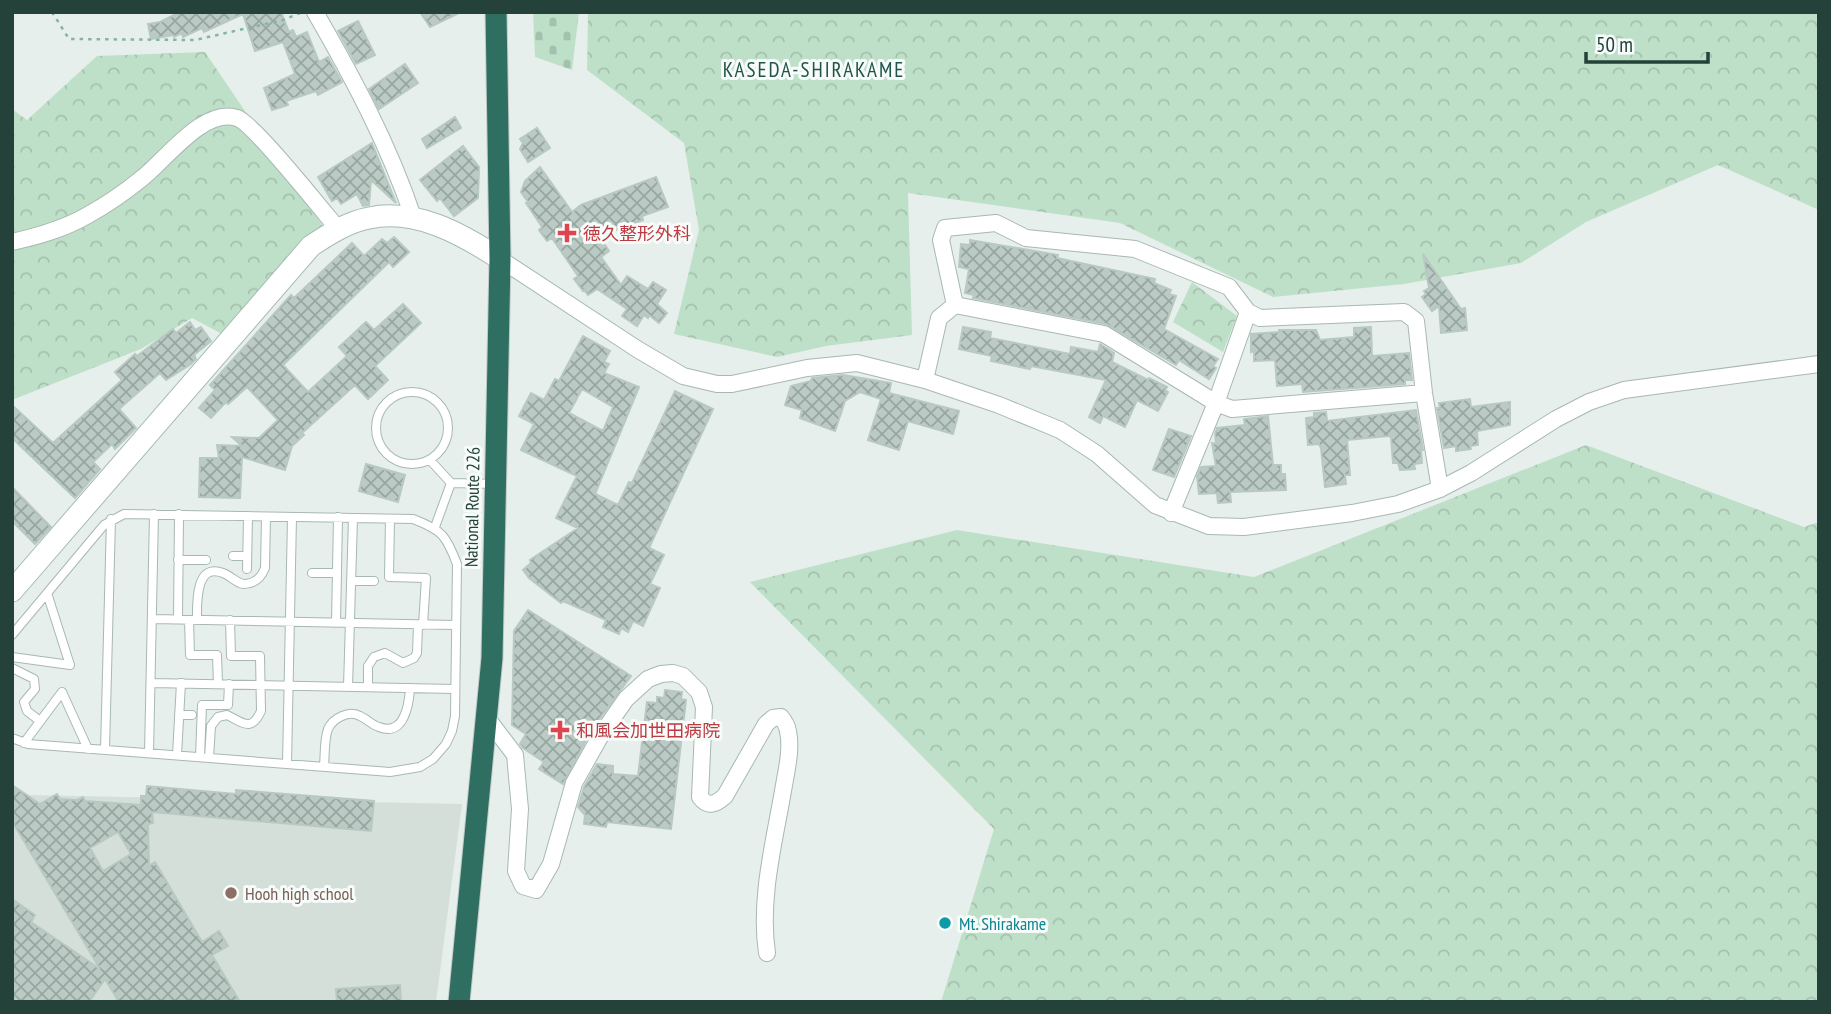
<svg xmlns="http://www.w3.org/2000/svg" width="1831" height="1014" viewBox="0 0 1831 1014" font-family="'PT Sans Narrow','Noto Sans JP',sans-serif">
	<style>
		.built { fill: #d4dfda }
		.forest { fill: url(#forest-crowns) }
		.cemetery { fill: url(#cemetery-stones) }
		.building { fill: url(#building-cross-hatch); stroke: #b8c9c2; stroke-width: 2; fill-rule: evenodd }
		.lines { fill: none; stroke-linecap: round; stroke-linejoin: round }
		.lane-casing { stroke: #a8b8b2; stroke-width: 10 }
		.street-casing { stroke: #a8b8b2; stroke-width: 18 }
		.secondary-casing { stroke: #a4bbb3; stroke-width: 23 }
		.highway-casing { stroke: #c2cac8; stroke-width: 23 }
		.path { stroke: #86b3a5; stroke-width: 2.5; stroke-dasharray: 3.5 5; stroke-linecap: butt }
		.lane { stroke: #fff; stroke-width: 8 }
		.street { stroke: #fff; stroke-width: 16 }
		.secondary { stroke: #fff; stroke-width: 21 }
		.highway { stroke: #2f6f62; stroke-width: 21 }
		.health-dot { fill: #e0444e; stroke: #f7fbf9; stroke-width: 2.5 }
		.education-dot { fill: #8d6e63; stroke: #f7fbf9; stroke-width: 2.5 }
		.culture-dot { fill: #0f9aa8; stroke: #f7fbf9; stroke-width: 2.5 }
		.labels { text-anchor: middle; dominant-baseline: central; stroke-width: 6; stroke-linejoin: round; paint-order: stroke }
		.health-label { font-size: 18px; fill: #be3a42; stroke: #f7fbf9; text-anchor: start }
		.street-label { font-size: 18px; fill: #24423a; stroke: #f7fbf9 }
		.education-label { font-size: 18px; fill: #785e54; stroke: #f7fbf9; text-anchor: start }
		.culture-label { font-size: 18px; fill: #0d838f; stroke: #f7fbf9; text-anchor: start }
		.quarter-label { font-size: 21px; letter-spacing: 2px; fill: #1f5548; stroke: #f7fbf9 }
	</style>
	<defs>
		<pattern id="forest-crowns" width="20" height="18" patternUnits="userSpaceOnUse" patternTransform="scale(1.75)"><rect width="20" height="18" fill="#bfe0c8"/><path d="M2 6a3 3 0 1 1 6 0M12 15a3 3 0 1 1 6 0" fill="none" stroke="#a4c1ad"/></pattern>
		<pattern id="cemetery-stones" width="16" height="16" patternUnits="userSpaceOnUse" patternTransform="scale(1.75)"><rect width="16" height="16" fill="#bfe0c8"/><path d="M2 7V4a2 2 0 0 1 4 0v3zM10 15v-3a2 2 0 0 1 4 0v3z" fill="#a4c1ad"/></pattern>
		<pattern id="building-cross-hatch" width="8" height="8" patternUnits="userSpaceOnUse" patternTransform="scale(1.75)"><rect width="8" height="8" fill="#bbcac4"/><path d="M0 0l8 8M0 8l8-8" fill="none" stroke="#98a6a0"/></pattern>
	</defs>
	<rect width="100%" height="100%" fill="#e6efeb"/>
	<!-- built -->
	<path class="built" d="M12,785L29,795L462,804L436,1002H12Z"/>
	<!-- forest -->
	<path class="forest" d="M588,12H1819V210L1718,165L1586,222L1521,263L1404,284L1273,297L1120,223L908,193L912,335L826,346L777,357L674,334L699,230L684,143L587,70Z
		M205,52L323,226L294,249L222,334L192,318L141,349L12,400V109L27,120L97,56Z
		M1192,282L1237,316L1223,352L1173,322Z
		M1586,445L1804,527L1819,522V1002H941L994,829L750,582L957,530L1254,577Z"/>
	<!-- cemetery -->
	<path class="cemetery" d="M533,12H579L572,70L535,57Z"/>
	<!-- building -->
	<path class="building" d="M180,12H281L289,32L293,30L296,37L307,32L319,62L328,57L342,82L318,95L316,91L286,101L288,105L272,110L264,88L295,74L283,42L255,51L243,14L204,32L202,28L183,37L182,33L174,37L173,35L151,39L148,24L160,22Z
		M420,12H461L430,27Z
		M358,21L375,55L356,64L338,31Z
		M405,64L418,83L379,109L369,89Z
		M455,117L461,128L427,148L422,139Z
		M537,128L550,148L528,162L520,149L523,143L520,139Z
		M372,143L396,203L371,180L369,205L363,206L357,194L341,204L337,198L332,201L318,177Z
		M463,146L479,167L478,198L454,216L440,198L437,201L420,180Z
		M540,167L572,212L581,205L656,177L668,207L642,216L643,220L599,236L609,251L601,257L621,285L627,276L648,289L653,282L666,290L657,304L667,313L659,323L649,315L648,318L644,315L637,326L622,316L627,309L597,289L588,295L584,290L583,291L574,279L578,276L552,238L547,241L539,230L542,227L526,203L528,202L521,192L525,181Z
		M394,237L409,252L393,267L389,262L283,365L308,392L347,356L339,347L366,322L374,330L403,304L421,323L375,366L388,380L368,399L355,385L302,433L304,435L292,446L285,470L242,457L240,498L199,497L200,458H219L217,445L242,446L232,437L259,438L278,420L247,387L228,404L226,402L211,418L199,408L215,390L210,385L291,295L294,298L352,243L364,256L382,239L387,243Z
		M970,240L1058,255L1057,258L1155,279L1154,283L1171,290L1169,294L1176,296L1164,329L1218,359L1213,366L1216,368L1209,379L1179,360L1176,365L1106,324L973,298L974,295L965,293L969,269L959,267L961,244L970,245Z
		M1423,254L1461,309L1465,308L1467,330L1441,333L1439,306L1432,311L1422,297L1426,294L1424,291L1429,288Z
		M190,322L195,330L201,327L211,341L194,355L196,359L191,364L166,380L160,373L119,409L136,428L115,449L112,444L93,462L100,469L75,498L12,438V405L53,443L122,380L115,372L135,354L137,356L173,329L176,333Z
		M963,327L991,332L990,338L1070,354L1071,347L1098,352L1100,344L1114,353L1112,362L1148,380L1149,378L1167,387L1165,390L1168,392L1158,411L1137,400L1125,427L1103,416L1100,423L1089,417L1106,380L1031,366L1030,369L991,361L992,356L959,349Z
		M1371,327L1372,356L1409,353L1412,380H1405V384L1303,392L1302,384L1277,386L1275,360L1254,361V351L1251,352V334L1279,332V330H1316L1320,340L1354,337V328Z
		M583,336L610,351L604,362L609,364L604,373L639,387L595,494L618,505L629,482L632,483L675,391L713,409L649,548L664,555L650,584L660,588L643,626L633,621L628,632L621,628L619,634L603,627L606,620L563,601L561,603L529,578L523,570L531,563L530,560L578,528L556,518L577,476L521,450L534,424L519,416L531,393L544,400L555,379L559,381ZM582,389L613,407L603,431L569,413Z
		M843,375L891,383L889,393L959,411L953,434L908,421L899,450L868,440L881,399L860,392L845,401L835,431L800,418L802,410L785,405L791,386L811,381L812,378Z
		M1470,399L1471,407L1510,402V425L1477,431L1478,445L1470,446L1471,449L1456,451V446L1444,448L1437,408H1440L1439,403Z
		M1416,410L1423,450H1421L1422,463L1414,464L1415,469L1400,470L1398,463H1393L1391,437L1388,436L1347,440L1350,475H1345L1346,484L1325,487L1321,448L1319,444L1308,445L1306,418L1314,417V413L1326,412L1327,421Z
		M1268,416L1273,465H1281V474H1285L1286,490L1230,492L1231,502L1218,503L1217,493L1199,494L1197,476L1201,467L1216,466L1212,443L1216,444L1215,434L1217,428L1245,425L1244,419Z
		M1169,429L1191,436L1174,477L1153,470Z
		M366,464L405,475L398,502L359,491Z
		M12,487L51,527L35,544L12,521Z
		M528,610L631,676L592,729L563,784L539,769L544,762L523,748L520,744L526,734L512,725L514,631Z
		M665,690L682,692L681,699L686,700L671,829L607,822L606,827L584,824L585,815L578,807L584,787L597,764L613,766V774L638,776L647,702L657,703V697L664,698Z
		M12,785L40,804L57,794L60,799L77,800L83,797L85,801L141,805V796H146L147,786L236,794V790L374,801L371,831L152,812L153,823L148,824L149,866L155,862L202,942L219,931L228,946L212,955L240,1002H119L105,979L89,1002H12V899L35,915L31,922L100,969L12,821ZM118,832L131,854L103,871L90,848Z
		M400,985L401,1002H337L336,989Z"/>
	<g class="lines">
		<!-- lane casing -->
		<g class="lane-casing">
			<path id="lane" d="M376 428a36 36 0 1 1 72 0a36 36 0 1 1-72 0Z
				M430,460L451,483
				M390,519L389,577L426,578L423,625
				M435,527L451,483L495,484
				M233,556H247
				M178,560H206
				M247,569L248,516
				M312,573H337
				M351,581H374
				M153,619L456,625
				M178,619L179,514
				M189,620L190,655H217L218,684
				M197,620C197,604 195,562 223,573C231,576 235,582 243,584C255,584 261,578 265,568L266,517
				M336,623L338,517
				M12,635L104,525L124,514L413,519C442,530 446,535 457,564L455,716L452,731L446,744L433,759L420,767L390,772L28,744L12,738
				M12,657L70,665L47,593
				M12,668L34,679L35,689L24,702L27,711L40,721
				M151,683L455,689
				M348,687L353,518
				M368,687V666L374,657L385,653L403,663L414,658L417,653L418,625
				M179,715H192
				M24,743L62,692L88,749
				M105,750L111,519
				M149,753L154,514
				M177,755L181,683
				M200,757L202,705H228L229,684
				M209,758L211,726L218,717L227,715C242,722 251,733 261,711L260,656H231L230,620
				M287,764L292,517
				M324,767C325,755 324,740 328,729C333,718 349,710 360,716C367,719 372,725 379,727C404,737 409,705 410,688"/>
		</g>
		<!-- street casing -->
		<g class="street-casing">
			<path id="street" d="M315,12C353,78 389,145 413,217
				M12,242C39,236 64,229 88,215C106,205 125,192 141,179C165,161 203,107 237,118C252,122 323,211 338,229
				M500,259L637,349L683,376L717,384H732L807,368L857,363L925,380L999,405L1060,430L1097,454L1155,505L1209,526L1244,527L1352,513L1398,504L1440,489L1471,473L1556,419L1589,402L1624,390L1819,364
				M955,305L1104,334L1216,403L1232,409L1424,393
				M925,380L939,318L955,305L941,240L945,228L996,223L1026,238L1135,249L1229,287L1248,312L1260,318L1404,312L1416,321L1424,393L1440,489
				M1171,513L1216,403L1248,312
				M487,718L515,755L520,809L516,871L523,886L536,890L551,864L574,783L601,735L626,699L648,679L661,674L673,673L683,676L699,692L704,707L700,797C708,808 716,804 725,796L766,724L773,718L781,717C785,722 787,725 788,731C792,750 786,772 783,791C774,843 759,900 767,953"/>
		</g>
		<!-- secondary casing -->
		<g class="secondary-casing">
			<path id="secondary" d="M12,591L311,246C329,234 348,222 369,218C416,208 462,234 500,259"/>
		</g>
		<!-- highway casing -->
		<g class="highway-casing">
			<path id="highway" d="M459,1002L492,658L500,259L496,12"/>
		</g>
		<!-- path -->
		<path class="path" d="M52,12L69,39L195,40L283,20L300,13"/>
		<!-- lane -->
		<use href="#lane" class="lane"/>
		<!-- street -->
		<use href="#street" class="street"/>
		<!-- secondary -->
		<use href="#secondary" class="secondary"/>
		<!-- highway -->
		<use href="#highway" class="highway"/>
	</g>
	<!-- markers -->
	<g class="health-dot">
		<path d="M563.5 222.5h7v7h7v7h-7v7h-7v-7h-7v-7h7z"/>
		<path d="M556.5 719.5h7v7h7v7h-7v7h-7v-7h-7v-7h7z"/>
	</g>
	<circle class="education-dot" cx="231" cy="893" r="7"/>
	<circle class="culture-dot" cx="945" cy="923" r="7"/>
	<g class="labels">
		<!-- health labels -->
		<g class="health-label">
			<text x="583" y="233">徳久整形外科</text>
			<text x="576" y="730">和風会加世田病院</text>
		</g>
		<!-- street labels -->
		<g class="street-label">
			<text transform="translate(472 507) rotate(-89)">National Route 226</text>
		</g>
		<!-- education labels -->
		<g class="education-label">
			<text x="245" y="893">Hooh high school</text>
		</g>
		<!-- culture labels -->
		<g class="culture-label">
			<text x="959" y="923">Mt. Shirakame</text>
		</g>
		<!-- quarter labels -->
		<g class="quarter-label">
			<text x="814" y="69">KASEDA-SHIRAKAME</text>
		</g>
	</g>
	<!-- border -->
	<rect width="1831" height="1014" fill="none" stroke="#24423a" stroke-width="28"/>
	<!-- scale -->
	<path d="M1586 52v10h122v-10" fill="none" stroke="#24423a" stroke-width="3.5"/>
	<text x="1596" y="52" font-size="21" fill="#24423a" stroke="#f7fbf9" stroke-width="5" paint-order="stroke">50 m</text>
</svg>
